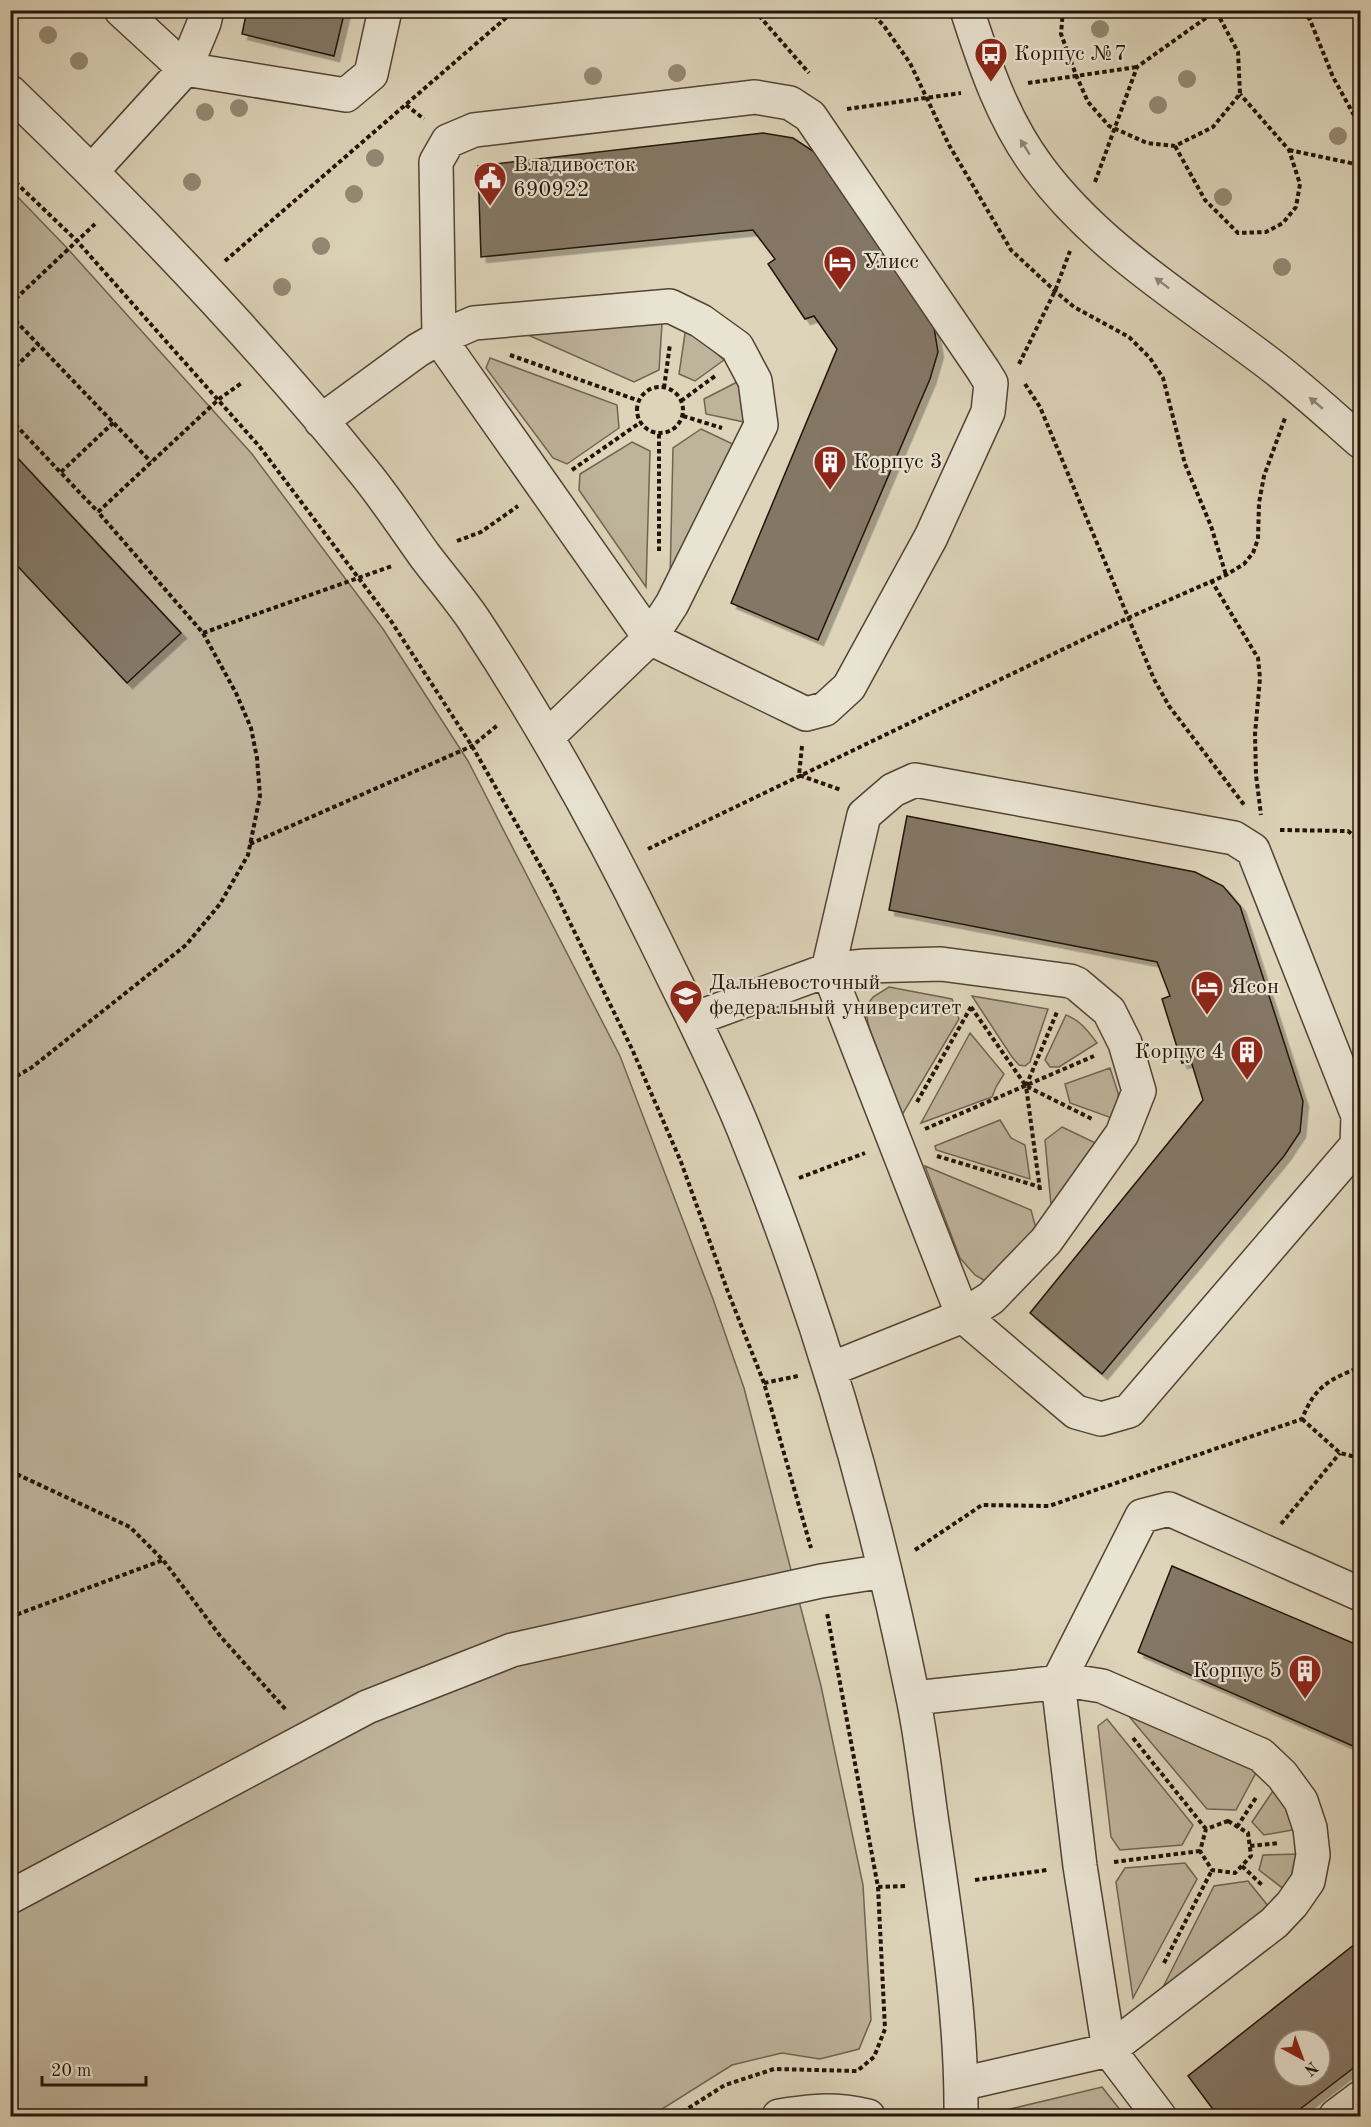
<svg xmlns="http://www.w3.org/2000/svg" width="1371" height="2127" viewBox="0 0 1371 2127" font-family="'Old Standard TT',serif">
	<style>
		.green { fill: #beb39b; stroke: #716352; stroke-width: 1.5 }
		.building { fill: #847765; stroke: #241309; stroke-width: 1.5; fill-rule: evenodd; filter: url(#shadow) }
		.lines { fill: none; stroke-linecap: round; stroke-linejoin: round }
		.minor-casing { stroke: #524335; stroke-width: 36 }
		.path { stroke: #241309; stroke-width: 4; stroke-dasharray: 4.5 3; stroke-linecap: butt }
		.minor { stroke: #e9e3d2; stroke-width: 33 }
		.tree { fill: #958974 }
		.oneway { fill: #908578 }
		.labels { text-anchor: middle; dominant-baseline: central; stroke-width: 4.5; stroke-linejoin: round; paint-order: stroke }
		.poi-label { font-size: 22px; fill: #241309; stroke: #e9e3d2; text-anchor: start }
	</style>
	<defs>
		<filter id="shadow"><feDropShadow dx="5.5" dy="5.5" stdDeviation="0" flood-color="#0004"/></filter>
	</defs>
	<rect width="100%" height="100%" fill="#ddd4b9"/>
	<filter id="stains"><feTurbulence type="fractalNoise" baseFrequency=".00333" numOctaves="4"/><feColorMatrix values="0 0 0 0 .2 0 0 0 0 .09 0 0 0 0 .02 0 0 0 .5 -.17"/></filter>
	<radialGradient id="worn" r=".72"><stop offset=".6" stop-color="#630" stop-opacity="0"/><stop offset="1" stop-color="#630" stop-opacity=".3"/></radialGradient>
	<!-- green -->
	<path class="green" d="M11,190L67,248L252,454L383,629L468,761L620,1056L713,1299L744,1388L821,1686L863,1885L871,2020L859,2049L820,2059L782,2053L732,2065L651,2116H11Z
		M662,324L659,370L634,382L519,331Z
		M686,327L724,360L695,381L679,374Z
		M490,358L617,405L619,428L567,464L553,458L486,368Z
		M741,380L744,422L706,414L704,399Z
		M701,429L737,446L670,580L673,448Z
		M632,442L650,451L646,587L579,490L580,474Z
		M889,987L952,999L959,1019L902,1115L869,1027L865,1008L873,997Z
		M972,996L1048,1009L1030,1062L1025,1066L1019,1065L1012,1057Z
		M1066,1015C1080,1020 1088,1031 1097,1043L1059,1067H1050L1045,1060Z
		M970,1033L1004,1074L996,1087L992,1097L921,1123Z
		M1110,1068L1118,1093L1120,1121L1070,1103L1065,1084Z
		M1000,1120L1011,1138L1025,1145L1030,1179L936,1150L935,1146Z
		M1062,1127L1104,1147L1056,1217L1051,1205L1045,1140Z
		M925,1166L1031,1210L1038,1236L987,1282L975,1275L960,1258Z
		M1127,1714L1258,1769L1236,1810L1207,1809Z
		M1107,1719L1193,1825L1182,1845L1120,1850L1111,1837L1098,1726Z
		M1279,1782L1298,1829L1264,1835L1252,1822Z
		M1304,1854L1289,1893L1259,1870L1263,1855Z
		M1185,1863L1197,1879L1133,1998L1116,1882L1125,1868Z
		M1248,1881L1273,1912L1154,2005L1214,1886Z
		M1102,2087L1125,2116H1007L1006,2110Z"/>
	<!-- building -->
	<path class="building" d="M247,10H345L334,56L242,34Z
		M763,133L793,138L816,153L933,322L938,352L930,379L818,640L731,603L837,349L814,316L805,319L768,264L775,259L753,230L481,257L478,166Z
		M10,450L181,633L127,683L10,558Z
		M907,816L1195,872L1223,886L1240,906L1303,1101L1300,1132L1284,1156L1102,1374L1030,1313L1203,1100L1191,1061L1182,1063L1162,999L1170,996L1157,962L889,910Z
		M1172,1566L1360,1646V1749L1138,1652Z
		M1360,1940V2063L1291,2116H1218L1188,2076ZM1284,2040H1320V2076H1284Z"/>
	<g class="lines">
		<!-- minor casing -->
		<g class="minor-casing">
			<path id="minor" d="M121,10L185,69L346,95L371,74L385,10
				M967,10C985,66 1003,120 1038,167C1097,247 1185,300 1263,359C1297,384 1328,413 1360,441
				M10,92C135,212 255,337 364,472C386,499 405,528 425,556C441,577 459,598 474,620C542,723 602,831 656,942C686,1004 718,1066 744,1130C818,1311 873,1501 912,1693C922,1738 926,1784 933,1830C947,1925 962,2020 961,2116
				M755,97L790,103L810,116L983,370L991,383L988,412L931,537L849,687L825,709L806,714L650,638L439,338L436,162L448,141L474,130Z
				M92,171L185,69L204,23L207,10
				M321,421L418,350L439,338L474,323L670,306L701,321L737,347L755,381L761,425L672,604L650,638L547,737
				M915,780L1234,838L1253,850L1358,1116L1357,1145L1129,1411L1101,1419L1076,1412L963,1316L828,970L864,815L893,790Z
				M694,1019L828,970L865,966L941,964L1070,981L1077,984L1109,1011L1125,1043L1139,1091L1122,1134L1046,1241L991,1298L963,1316L831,1369
				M914,1698L1071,1681L1102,1686L1261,1755L1282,1775L1301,1801L1310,1828L1313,1855L1308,1881L1292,1904L1274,1923L1109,2050L961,2084
				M10,1897L367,1707L512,1650L821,1581L885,1571
				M779,2116C814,2111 832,2108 868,2116
				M1159,2116L1109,2050L1080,1866L1058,1682L1142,1516L1169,1509L1360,1594
				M1336,2116L1360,2098"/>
		</g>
		<!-- path -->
		<path class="path" d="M754,10L809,73
			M869,10L884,26L910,63L949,145L1011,250L1055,291L1074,307L1129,337L1150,358L1163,378L1185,464L1211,526L1226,575
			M1063,10L1061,34L1076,75L1088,102L1109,126L1147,143L1175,146L1213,127L1240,94L1238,52L1216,11
			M1304,10L1310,20L1333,77L1360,126
			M1028,83L1137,67
			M406,105L424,119
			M847,109L961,93
			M1175,146L1205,200L1238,233L1266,232L1283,223L1296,207L1300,184L1289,150L1240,94
			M1289,150L1360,165
			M10,177L76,240L259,446L391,621L472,746L552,886L632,1049L681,1162L728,1292L764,1383L811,1548
			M1095,182L1137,67L1217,10
			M225,261L515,10
			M10,304L95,224
			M10,315L151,462
			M510,355L640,401
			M1019,364L1055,291L1070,251
			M10,372L39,344
			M1025,384L1040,407L1154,679L1169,706L1245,806
			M637 410a23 23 0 1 1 46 0a23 23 0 1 1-46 0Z
			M664,388L670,344
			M681,401L715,376
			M683,416L722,428
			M10,419L98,512
			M572,470L641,422
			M61,472L114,422
			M457,541L481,532L518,506
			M659,551V433
			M1211,580L1258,658L1260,678L1255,734L1256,775L1261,815
			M203,633L392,566
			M802,746L799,775L841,790
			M1280,830L1348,831L1360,841
			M250,844L472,746L499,724
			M648,849L1128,618L1226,575L1244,564L1253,553L1258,539L1259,503L1264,476L1285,418
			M971,1007L1026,1086L1092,1119
			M10,1080L31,1068L186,945L220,904L248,855L260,796L257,758L251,728L236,693L203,633L98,512L219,399L243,382
			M917,1102L971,1007
			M925,1129L1094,1056
			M937,1156L1040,1187
			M799,1178L865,1153
			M1040,1190L1026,1086L1057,1012
			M764,1383L798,1376
			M1302,1419L1340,1453L1360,1458
			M10,1471L130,1527L163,1560L221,1637L287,1711
			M1281,1524L1340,1453
			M915,1550L982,1505L1049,1506L1302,1419C1315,1386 1329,1380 1360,1367
			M10,1617L163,1560
			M1133,1738L1206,1829
			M1228,1821L1248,1833L1251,1856L1235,1873L1212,1870L1200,1851L1206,1829Z
			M1237,1827L1257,1796
			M1250,1846L1279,1843
			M1114,1862L1200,1851
			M1242,1866L1263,1886
			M975,1880L1047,1870
			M878,1887L908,1886
			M1164,1963L1212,1870
			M676,2116L725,2085L774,2069L857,2071L874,2057L885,2029L878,1887L827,1613"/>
		<!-- minor -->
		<use href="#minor" class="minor"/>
	</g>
	<!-- trees -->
	<g class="tree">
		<circle cx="1100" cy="29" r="9"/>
		<circle cx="48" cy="35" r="9"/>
		<circle cx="79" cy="61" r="9"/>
		<circle cx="677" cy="73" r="9"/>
		<circle cx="593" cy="76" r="9"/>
		<circle cx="1187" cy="79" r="9"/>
		<circle cx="1158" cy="105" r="9"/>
		<circle cx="239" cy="108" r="9"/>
		<circle cx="205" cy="112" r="9"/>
		<circle cx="1338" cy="136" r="9"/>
		<circle cx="375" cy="158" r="9"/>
		<circle cx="192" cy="182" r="9"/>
		<circle cx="354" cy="194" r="9"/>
		<circle cx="1223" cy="197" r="9"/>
		<circle cx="321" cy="246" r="9"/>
		<circle cx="1282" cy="267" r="9"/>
		<circle cx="282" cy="287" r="9"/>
	</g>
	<!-- one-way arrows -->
	<defs><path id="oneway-solid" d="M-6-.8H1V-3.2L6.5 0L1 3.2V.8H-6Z" transform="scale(1.5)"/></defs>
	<g class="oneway">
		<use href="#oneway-solid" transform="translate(1025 147) rotate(-122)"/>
		<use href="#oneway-solid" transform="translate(1162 283) rotate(-143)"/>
		<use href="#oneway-solid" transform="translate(1316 403) rotate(-140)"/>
	</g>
	<!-- icons -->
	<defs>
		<g id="bus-pin" transform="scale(1.725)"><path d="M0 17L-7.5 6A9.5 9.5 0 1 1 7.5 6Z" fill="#8f2418" stroke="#e9e3d2"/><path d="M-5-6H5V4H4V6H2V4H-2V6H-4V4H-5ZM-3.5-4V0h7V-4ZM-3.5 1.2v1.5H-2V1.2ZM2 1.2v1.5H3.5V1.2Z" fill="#fff"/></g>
		<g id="civic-pin" transform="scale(1.725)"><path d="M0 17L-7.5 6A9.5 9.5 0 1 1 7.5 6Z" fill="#8f2418" stroke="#e9e3d2"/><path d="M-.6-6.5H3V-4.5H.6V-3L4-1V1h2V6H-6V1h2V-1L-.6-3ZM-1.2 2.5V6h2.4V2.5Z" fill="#fff"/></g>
		<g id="hotel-pin" transform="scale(1.725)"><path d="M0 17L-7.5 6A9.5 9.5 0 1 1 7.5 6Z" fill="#8f2418" stroke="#e9e3d2"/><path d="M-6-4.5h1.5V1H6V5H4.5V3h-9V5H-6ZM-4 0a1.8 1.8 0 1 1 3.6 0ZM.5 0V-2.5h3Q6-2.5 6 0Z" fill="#fff"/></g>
		<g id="building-pin" transform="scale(1.725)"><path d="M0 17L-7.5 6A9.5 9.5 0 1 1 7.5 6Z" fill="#8f2418" stroke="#e9e3d2"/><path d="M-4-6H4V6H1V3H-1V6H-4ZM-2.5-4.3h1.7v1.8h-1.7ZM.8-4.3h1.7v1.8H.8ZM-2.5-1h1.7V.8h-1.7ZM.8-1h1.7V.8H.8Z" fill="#fff"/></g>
		<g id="university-pin" transform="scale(1.725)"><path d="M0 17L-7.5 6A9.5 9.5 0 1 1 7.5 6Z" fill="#8f2418" stroke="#e9e3d2"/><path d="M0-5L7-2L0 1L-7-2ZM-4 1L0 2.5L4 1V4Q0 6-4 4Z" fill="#fff"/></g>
	</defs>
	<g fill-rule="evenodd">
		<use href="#bus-pin" x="991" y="54"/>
		<use href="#civic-pin" x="490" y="178"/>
		<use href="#hotel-pin" x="840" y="262"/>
		<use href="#building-pin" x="830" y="462"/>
		<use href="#hotel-pin" x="1207" y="987"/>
		<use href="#university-pin" x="686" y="996"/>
		<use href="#building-pin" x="1247" y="1052"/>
		<use href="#building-pin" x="1305" y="1671"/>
	</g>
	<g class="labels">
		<!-- poi labels -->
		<g class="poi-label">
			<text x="1014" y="54">Корпус №7</text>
			<text x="513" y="165">Владивосток<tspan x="513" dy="25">690922</tspan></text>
			<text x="863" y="262">Улисс</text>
			<text x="853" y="462">Корпус 3</text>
			<text x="709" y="983">Дальневосточный<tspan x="709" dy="25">федеральный университет</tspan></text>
			<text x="1230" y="987">Ясон</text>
			<text x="1224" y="1052" text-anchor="end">Корпус 4</text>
			<text x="1282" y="1671" text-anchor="end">Корпус 5</text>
		</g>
	</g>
	<!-- margin -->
	<rect width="1371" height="2127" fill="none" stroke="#ddd4b9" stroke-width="36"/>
	<rect x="12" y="12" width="1347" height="2103" fill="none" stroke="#241309" stroke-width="3"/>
	<rect x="18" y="18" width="1335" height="2091" fill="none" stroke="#241309" stroke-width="1.5"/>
	<!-- north arrow -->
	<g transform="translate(1302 2058) rotate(139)"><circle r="28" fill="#e9e3d2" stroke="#9a9082" stroke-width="1.5"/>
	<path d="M0-4.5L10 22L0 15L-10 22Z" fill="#8f2418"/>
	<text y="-9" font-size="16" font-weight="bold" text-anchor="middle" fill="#241309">N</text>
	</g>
	<!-- scale -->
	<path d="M42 2076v9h104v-9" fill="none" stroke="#241309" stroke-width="3"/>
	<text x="51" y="2076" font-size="18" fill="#241309" stroke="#e9e3d2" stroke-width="4.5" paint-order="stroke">20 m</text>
	<rect width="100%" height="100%" filter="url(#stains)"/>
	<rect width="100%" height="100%" fill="url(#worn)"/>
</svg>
